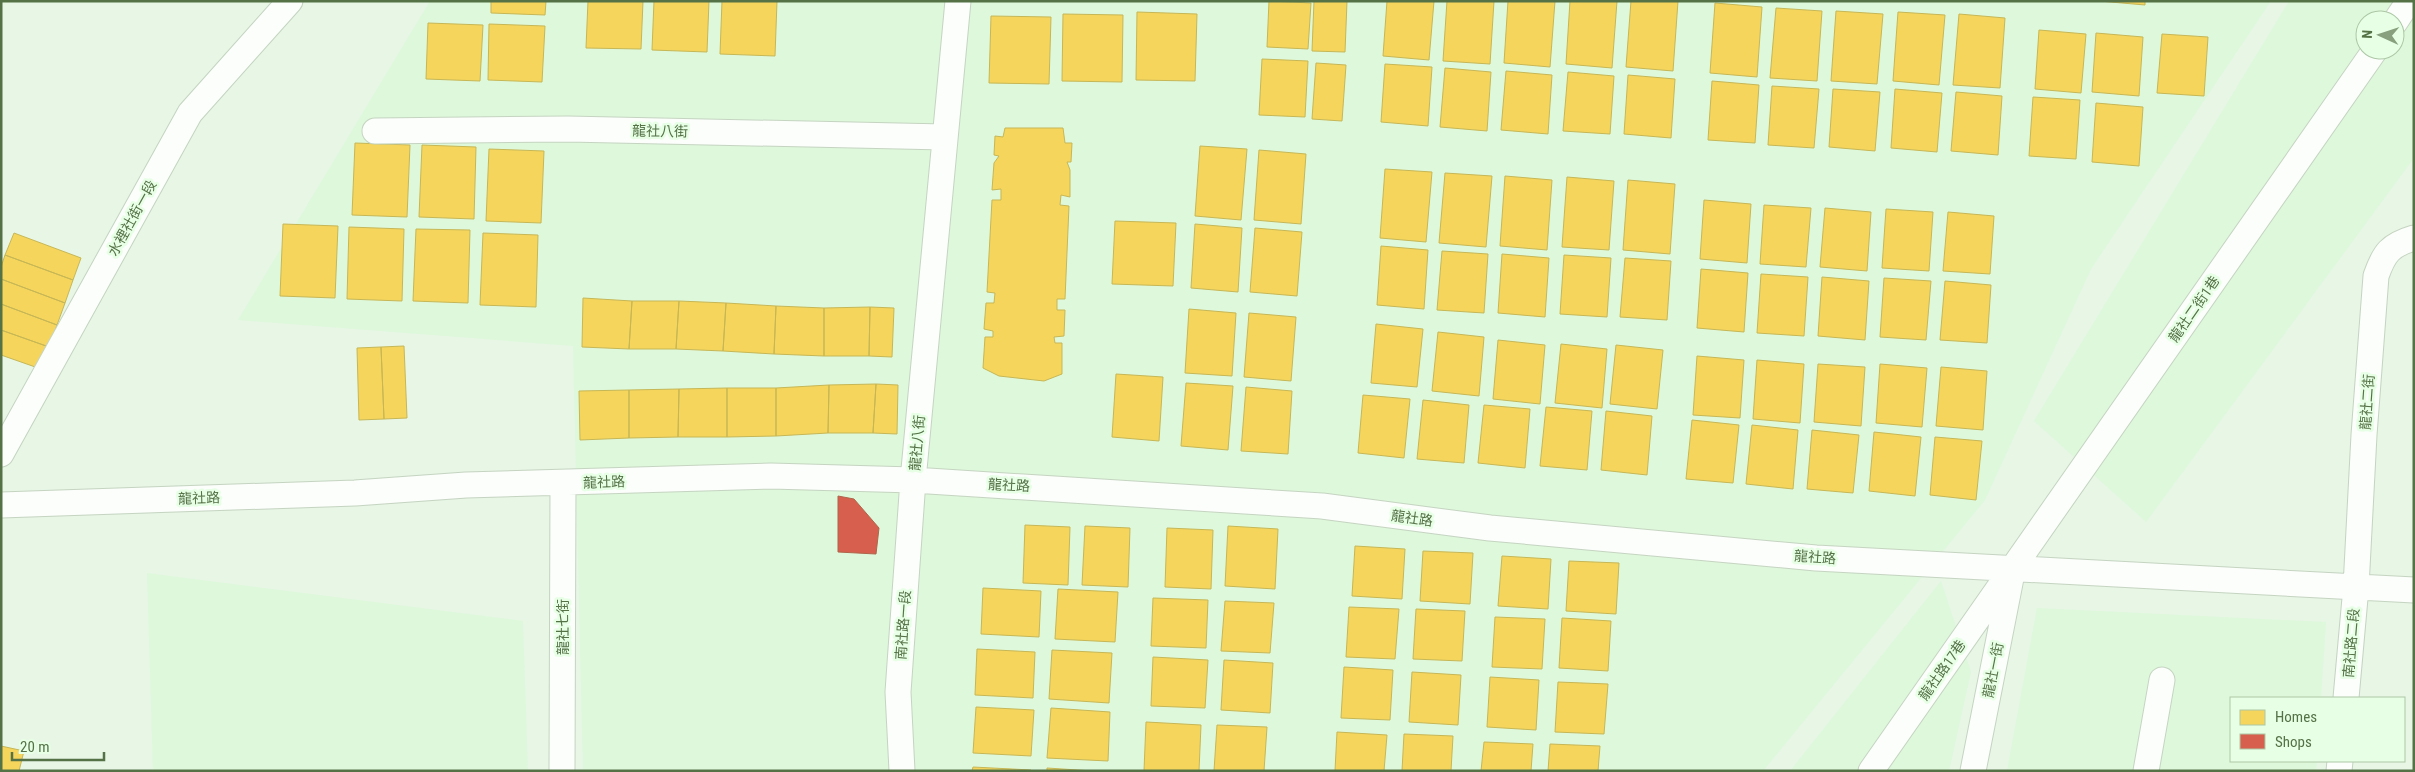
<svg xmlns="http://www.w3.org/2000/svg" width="2415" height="772" viewBox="0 0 2415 772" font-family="'Roboto Condensed','Noto Sans TC',sans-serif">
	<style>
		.residential { fill: #def8db; fill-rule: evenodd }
		.homes { fill: #f6d55c; stroke: #c6b756 }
		.shops { fill: #d6604d; stroke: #af654b }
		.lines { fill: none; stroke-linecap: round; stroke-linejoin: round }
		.minor-casing { stroke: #c5d4c1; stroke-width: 27 }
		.minor { stroke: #fbfefb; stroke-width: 25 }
		.labels { text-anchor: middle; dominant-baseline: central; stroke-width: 5; stroke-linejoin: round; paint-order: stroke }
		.street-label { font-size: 14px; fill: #557247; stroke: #e7ffe5 }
	</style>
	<rect width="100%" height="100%" fill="#e7f6e5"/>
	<!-- residential -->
	<path class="residential" d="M430,1H2271L2091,269L1985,500L1763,771H583L573,346L238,320Z
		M2289,1H2414V158L2146,522L2034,421ZM2365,20H2395V50H2365Z
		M147,573L523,621L528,771H153Z
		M1941,581L1971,672L1949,771H1790Z
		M2037,608L2326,622L2321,698H2231V761H2317L2316,771H2007Z"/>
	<!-- homes -->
	<path class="homes" d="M491,1H546L545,15L491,13Z
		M588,1H643L641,49L586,48Z
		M654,1H709L707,52L652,50Z
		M722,1H777L775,56L720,54Z
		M1269,1L1311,3L1308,49L1267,47Z
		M1314,1H1347L1345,52L1312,51Z
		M1387,1H1434L1429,60L1383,56Z
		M1447,1H1494L1490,64L1443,61Z
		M1508,1H1555L1550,67L1504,63Z
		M1570,1H1617L1612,68L1566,64Z
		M1631,1H1678L1673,71L1626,67Z
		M2099,1H2145V5Z
		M1715,3L1762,7L1757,77L1710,73Z
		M1776,8L1822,11L1817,81L1770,78Z
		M1836,11L1883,14L1877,84L1831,81Z
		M1137,12L1197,14L1195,81L1136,80Z
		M1898,12L1945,15L1939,85L1893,81Z
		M1063,14L1123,15L1122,82L1062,81Z
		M1959,14L2005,18L2000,88L1953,85Z
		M991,16L1051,17L1049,84L989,83Z
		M428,23L483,25L480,81L426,79Z
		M489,24L545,26L542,82L488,80Z
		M2039,30L2086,34L2081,93L2035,89Z
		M2096,33L2143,37L2139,96L2092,92Z
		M2162,34L2208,37L2204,96L2157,93Z
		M1262,59L1308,61L1305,117L1259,115Z
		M1316,63L1346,65L1342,121L1312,119Z
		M1385,64L1432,67L1428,126L1381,122Z
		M1445,68L1491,72L1487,131L1440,127Z
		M1506,71L1552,75L1548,134L1501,130Z
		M1568,72L1614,76L1610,134L1563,131Z
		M1628,75L1675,79L1671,138L1624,134Z
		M1712,81L1759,85L1755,143L1708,140Z
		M1772,86L1819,89L1814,148L1768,145Z
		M1833,89L1880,92L1875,151L1829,147Z
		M1895,89L1942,93L1937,152L1891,148Z
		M1956,92L2002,96L1998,155L1951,151Z
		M2033,97L2080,100L2076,159L2029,156Z
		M2096,103L2143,107L2139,166L2092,162Z
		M1005,128H1063L1065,143H1072L1071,162H1067L1070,170V197L1061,195L1060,205L1069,206L1065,299H1057V310H1065L1064,336L1054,337L1055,343H1062V374L1044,381L999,376L983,368L985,337H993V331L984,329L986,303H994L995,293L987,292L992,200H1001V189L992,190L994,163L999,156L994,155L995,136L1003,137Z
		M355,143L410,145L407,217L352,215Z
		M422,145L476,147L474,219L419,217Z
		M1200,146L1247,149L1241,220L1195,216Z
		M489,149L544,151L541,223L486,221Z
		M1259,150L1306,154L1301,224L1254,220Z
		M1385,169L1432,172L1426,242L1380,238Z
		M1445,173L1492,176L1486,247L1439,243Z
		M1505,176L1552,180L1547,250L1500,246Z
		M1567,177L1614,181L1609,250L1562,247Z
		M1628,180L1675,184L1670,254L1623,250Z
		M1704,200L1751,204L1747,263L1700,259Z
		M1764,205L1811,208L1806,267L1760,264Z
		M1825,208L1871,212L1867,271L1820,267Z
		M1886,209L1933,212L1929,271L1882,268Z
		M1948,212L1994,216L1990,274L1943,271Z
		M1115,221L1176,223L1173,286L1112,284Z
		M283,224L338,226L335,298L280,296Z
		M1195,224L1242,228L1238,292L1191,288Z
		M349,227L404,229L402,301L347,299Z
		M1255,228L1302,232L1297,296L1250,292Z
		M416,229L470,230L468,303L413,301Z
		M14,233L81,258L73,280L5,255Z
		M483,233L538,235L536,307L480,305Z
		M1381,246L1428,250L1424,309L1377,305Z
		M1442,251L1488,254L1484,313L1437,310Z
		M1502,254L1549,258L1545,317L1498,313Z
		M5,255L73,280L65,303L1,279V267Z
		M1564,255L1611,258L1607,317L1560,314Z
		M1625,258L1671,261L1667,320L1620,317Z
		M1701,269L1748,273L1744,332L1697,328Z
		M1761,274L1808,277L1804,336L1757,333Z
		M1822,277L1869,281L1865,340L1818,336Z
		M1884,278L1931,281L1926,340L1880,337Z
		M1,279L65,303L57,325L1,304Z
		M1945,281L1991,285L1987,343L1940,340Z
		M583,298L632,301L629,349L582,347Z
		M632,301H679L676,349H629Z
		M679,301L726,303L723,351L676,349Z
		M726,303L776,306L774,354L723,351Z
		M1,304L57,325L49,347L1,330Z
		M776,306L824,308V356L774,354Z
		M870,307L869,356H824V308Z
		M870,307L894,308L892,357L869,356Z
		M1189,309L1236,313L1232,376L1185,373Z
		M1249,313L1296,317L1291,381L1244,377Z
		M1376,324L1423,329L1417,387L1371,383Z
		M1,330L49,347L41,369L1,355Z
		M1438,332L1484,337L1479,396L1432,391Z
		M1498,340L1545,345L1540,404L1493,399Z
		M1561,344L1607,349L1602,408L1555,403Z
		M1616,345L1663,350L1657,409L1610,404Z
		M404,346L407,418L384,419L381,347Z
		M381,347L384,419L359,420L357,348Z
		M1697,356L1744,360L1740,418L1693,415Z
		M1757,360L1804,364L1800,423L1753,419Z
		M1818,364L1865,367L1861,426L1814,422Z
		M1880,364L1927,368L1922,427L1876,423Z
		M1941,367L1987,371L1983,430L1936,426Z
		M1116,374L1163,377L1159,441L1112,437Z
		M1186,383L1233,386L1228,450L1181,446Z
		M876,384L898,385L897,434L873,433Z
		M876,384L873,433H828L829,385Z
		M829,385L828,433L776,436V388Z
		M1246,387L1292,391L1288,454L1241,451Z
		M727,388H776V436L727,437Z
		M727,388V437H678L679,389Z
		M679,389L678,437L629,438V390Z
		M629,390V438L580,440L579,391Z
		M1363,395L1410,399L1404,458L1358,453Z
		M1423,400L1469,405L1464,463L1417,459Z
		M1484,405L1530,409L1525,468L1478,463Z
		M1546,407L1592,411L1587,470L1540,466Z
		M1606,411L1652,416L1647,475L1601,470Z
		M1692,420L1739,425L1733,483L1686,479Z
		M1752,425L1798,430L1793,489L1746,484Z
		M1812,430L1859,435L1853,493L1807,489Z
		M1874,432L1921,437L1915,496L1869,491Z
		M1935,437L1982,441L1976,500L1930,495Z
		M1025,525L1070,527L1068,585L1023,583Z
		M1085,526L1130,528L1128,587L1082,585Z
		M1228,526L1278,529L1275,589L1225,586Z
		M1167,528L1213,530L1211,589L1165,587Z
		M1355,546L1405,549L1402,599L1352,596Z
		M1423,551L1473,553L1470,604L1420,601Z
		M1502,556L1551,559L1548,609L1498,606Z
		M1569,561L1619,563L1616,614L1566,611Z
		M983,588L1041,591L1039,637L981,634Z
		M1058,589L1118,592L1115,642L1055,639Z
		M1153,598L1208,600L1206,648L1151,646Z
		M1225,601L1274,603L1270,653L1221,651Z
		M1349,607L1399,609L1395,659L1346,657Z
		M1416,609L1465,611L1462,661L1413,659Z
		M1495,617L1545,619L1542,669L1492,667Z
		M1562,618L1611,621L1608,671L1559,668Z
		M977,649L1035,652L1033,698L975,695Z
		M1052,650L1112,653L1109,703L1049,699Z
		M1153,657L1208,660L1205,708L1151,706Z
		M1224,660L1273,663L1270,713L1221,710Z
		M1344,667L1393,670L1390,720L1341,718Z
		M1412,672L1461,675L1458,725L1409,722Z
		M1490,677L1539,680L1536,730L1487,727Z
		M1558,682L1608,684L1604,734L1555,732Z
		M976,707L1034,710L1031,756L973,753Z
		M1051,708L1110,712L1108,761L1047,758Z
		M1146,722L1201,725L1199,771H1144Z
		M1217,725L1267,727L1264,771H1214Z
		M1337,732L1387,735L1384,771H1335Z
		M1404,734L1453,736L1451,771H1402Z
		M1484,742L1533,744L1531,771H1481Z
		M1550,744L1600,746L1598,771H1548Z
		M1,746L24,751L19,771H1Z
		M973,767L1031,770V771H972Z
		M1047,768L1093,771H1047Z"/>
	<!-- shops -->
	<path class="shops" d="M838,496L854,499L879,528L876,554L838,552Z"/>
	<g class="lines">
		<!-- minor casing -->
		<g class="minor-casing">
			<path id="minor" d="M2395,22L2409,1
				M375,131L568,129L945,137
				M1,454L190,113L290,1
				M1,505L355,493L466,485L771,476L913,480L1322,506L1490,528L1816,558L2414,590
				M2346,698L2356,587L2364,435L2376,276C2384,253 2390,245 2414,238
				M562,771L563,484
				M902,771L898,692L913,480L958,1
				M1871,771L2375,50
				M1973,771L2011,578
				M2146,771L2162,680
				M2339,771L2340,761"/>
		</g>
		<!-- minor -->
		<use href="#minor" class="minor"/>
	</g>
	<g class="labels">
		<!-- street labels -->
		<g class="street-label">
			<text transform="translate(660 131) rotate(1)">龍社八街</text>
			<text transform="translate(132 218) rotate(-61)">水裡社街一段</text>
			<text transform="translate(2194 309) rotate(-55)">龍社二街1巷</text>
			<text transform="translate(2367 402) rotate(-86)">龍社二街</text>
			<text transform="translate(917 443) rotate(-85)">龍社八街</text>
			<text transform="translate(604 482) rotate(-2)">龍社路</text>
			<text transform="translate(1009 485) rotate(3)">龍社路</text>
			<text transform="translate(199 498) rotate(-2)">龍社路</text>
			<text transform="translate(1412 518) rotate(8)">龍社路</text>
			<text transform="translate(1815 557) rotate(4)">龍社路</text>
			<text transform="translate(903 625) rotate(-86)">南社路一段</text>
			<text transform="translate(563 627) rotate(-90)">龍社七街</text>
			<text transform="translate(2351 643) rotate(-85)">南社路二段</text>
			<text transform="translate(1942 670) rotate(-55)">龍社路17巷</text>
			<text transform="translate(1993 670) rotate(-79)">龍社一街</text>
		</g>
	</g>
	<!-- border -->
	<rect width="2415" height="772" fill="none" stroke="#557247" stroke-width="5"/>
	<!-- legend -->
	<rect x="2230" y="697" width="175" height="65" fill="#e7ffe5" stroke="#adc7a6"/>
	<rect x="2240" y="710" width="25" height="15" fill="#f6d55c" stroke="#adc7a6"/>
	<text x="2275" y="722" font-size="15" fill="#557247">Homes</text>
	<rect x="2240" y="734" width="25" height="15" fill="#d6604d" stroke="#adc7a6"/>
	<text x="2275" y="747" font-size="15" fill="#557247">Shops</text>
	<!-- north arrow -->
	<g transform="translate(2380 35) rotate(273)"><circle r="24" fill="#e7ffe5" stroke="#adc7a6"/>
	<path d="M0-4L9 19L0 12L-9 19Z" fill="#88a07e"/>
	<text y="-8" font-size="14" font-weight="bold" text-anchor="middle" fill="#557247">N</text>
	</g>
	<!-- scale -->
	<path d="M12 752v8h92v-8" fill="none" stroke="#557247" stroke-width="2.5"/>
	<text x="20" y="752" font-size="15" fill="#557247" stroke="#e7ffe5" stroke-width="4" paint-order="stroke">20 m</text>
</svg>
